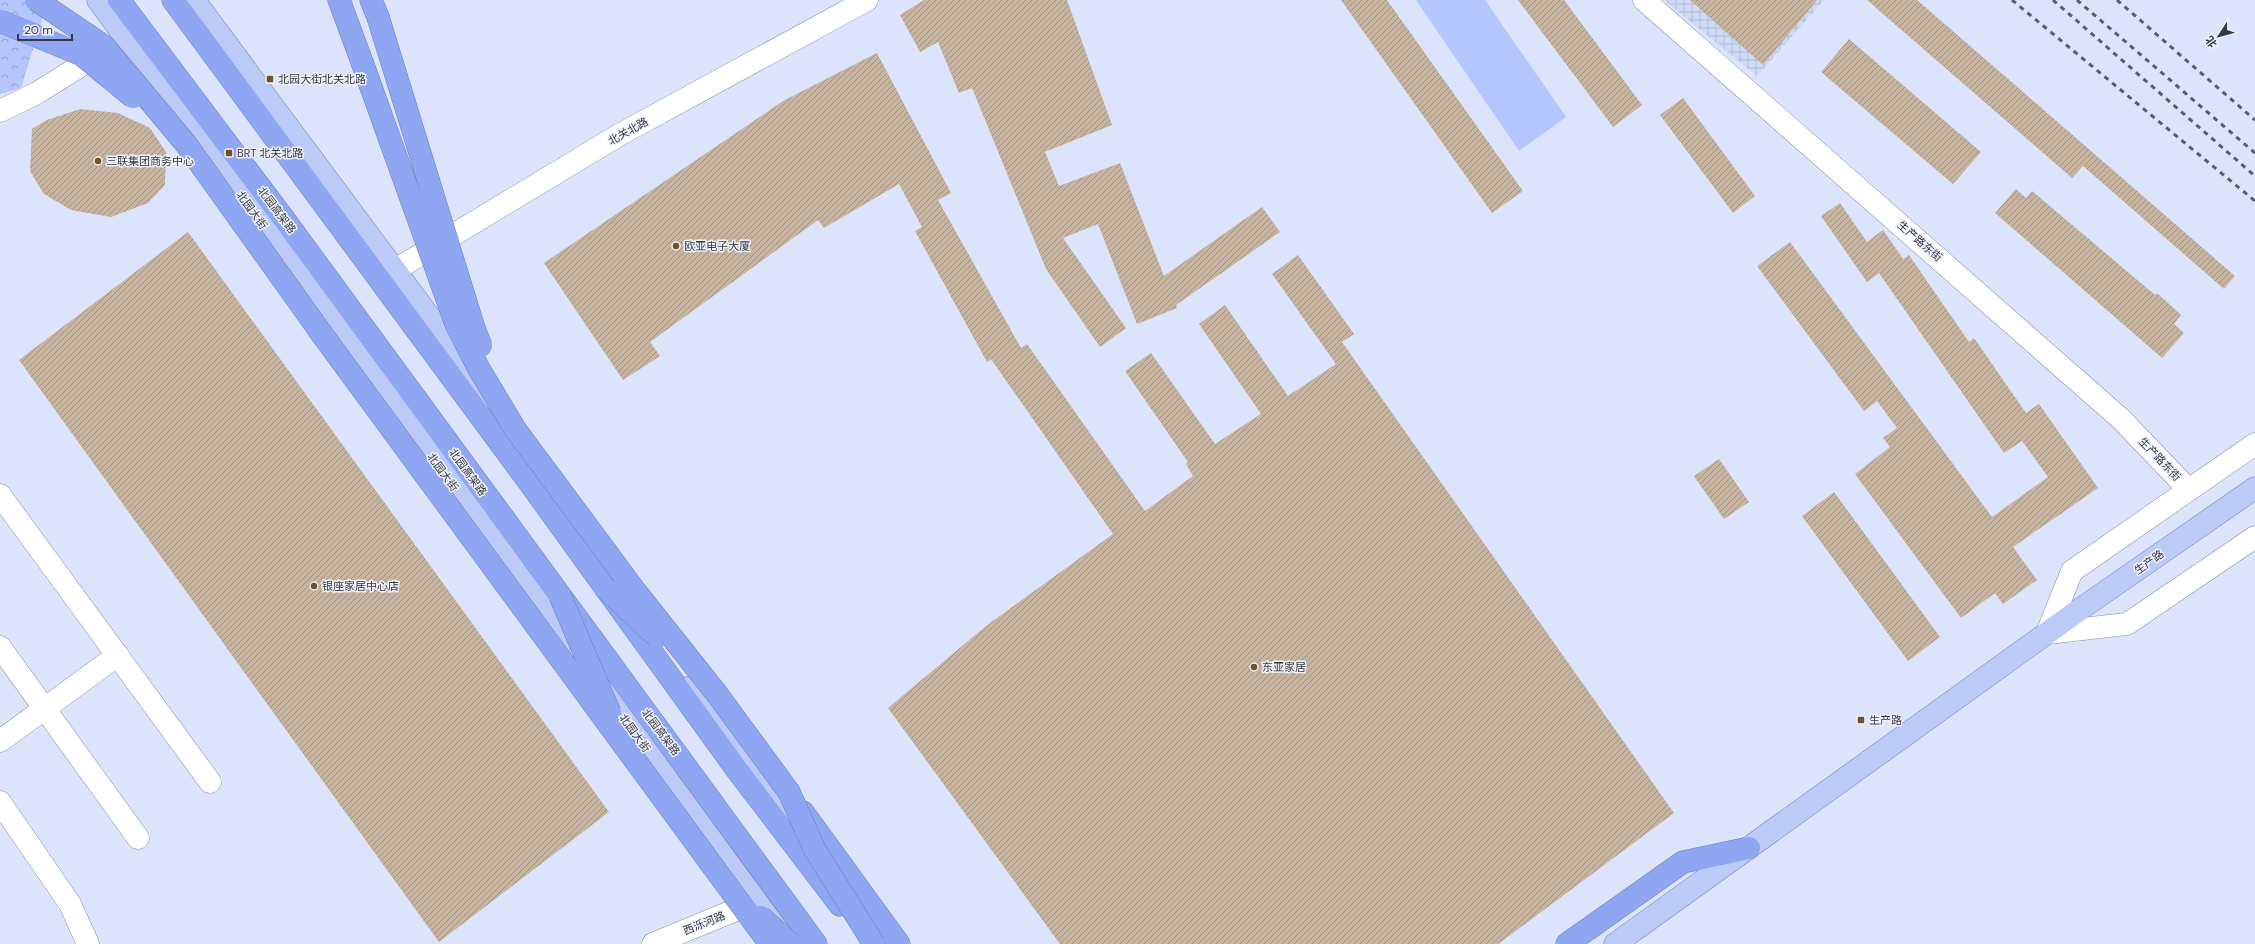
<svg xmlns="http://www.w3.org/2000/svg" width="2255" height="944" viewBox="0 0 2255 944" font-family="'DM Sans','Noto Sans SC',sans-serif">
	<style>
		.industrial { fill: url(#industrial-grid) }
		.park { fill: url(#park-crowns) }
		.garden { fill: #b4c6fd }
		.building { fill: url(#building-hatch) }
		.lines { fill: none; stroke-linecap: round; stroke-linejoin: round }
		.minor-casing { stroke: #888fa4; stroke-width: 23 }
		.major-casing { stroke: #7080b4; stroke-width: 23 }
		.highway-casing { stroke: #7080b4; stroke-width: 23 }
		.minor { stroke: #fff; stroke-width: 22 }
		.major { stroke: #bccaf7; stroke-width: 22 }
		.highway { stroke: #8fa6f2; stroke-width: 22 }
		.rail { stroke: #5a5e6a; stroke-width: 3; stroke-dasharray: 5 5; stroke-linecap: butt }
		.highway-bridge-casing { stroke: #7080b4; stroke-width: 23; stroke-linecap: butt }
		.highway-bridge { stroke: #8fa6f2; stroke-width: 22 }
		.poi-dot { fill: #725128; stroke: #eef1fa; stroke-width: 1.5 }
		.labels { text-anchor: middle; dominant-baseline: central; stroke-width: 3; stroke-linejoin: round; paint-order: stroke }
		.poi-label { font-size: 11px; fill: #363942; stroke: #eef1fa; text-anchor: start }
		.street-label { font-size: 11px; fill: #363942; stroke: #eef1fa }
	</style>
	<defs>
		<pattern id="industrial-grid" width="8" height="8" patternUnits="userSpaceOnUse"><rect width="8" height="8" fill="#cfdaf8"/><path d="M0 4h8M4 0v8" fill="none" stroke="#b2bcd6"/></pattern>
		<pattern id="park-crowns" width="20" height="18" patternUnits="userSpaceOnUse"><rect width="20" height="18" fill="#b4c6fd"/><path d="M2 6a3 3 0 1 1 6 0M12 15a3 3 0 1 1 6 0" fill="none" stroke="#93a2ce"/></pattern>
		<pattern id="building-hatch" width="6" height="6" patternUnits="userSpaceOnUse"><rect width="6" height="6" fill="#c6b4a1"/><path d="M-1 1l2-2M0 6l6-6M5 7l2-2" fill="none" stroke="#a29385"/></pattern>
	</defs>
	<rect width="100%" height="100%" fill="#dbe4fb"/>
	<!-- industrial -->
	<path class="industrial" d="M1664,0H1824L1757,76Z"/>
	<!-- park -->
	<path class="park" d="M0,0H36L45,10L21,88L0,94Z"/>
	<!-- garden -->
	<path class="garden" d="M1416,0H1485L1566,117L1519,151Z"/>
	<!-- building -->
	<path class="building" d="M924,0H1067L1112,125L1045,152L1059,186L1120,163L1164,276L1262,207L1280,232L1176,305L1177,308L1137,324L1098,224L1063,238L1126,328L1100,347L1046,269L972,88L959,93L938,42L920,52L900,15Z
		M1341,0H1387L1523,191L1492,213Z
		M1518,0H1564L1642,105L1613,127Z
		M1690,0H1817L1763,65Z
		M1867,0H1917L2235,276L2224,289L2083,166L2072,178Z
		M1849,39L1981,152L1953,184L1821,72Z
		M877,53L951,193L938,200L1021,348L1027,344L1145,511L1193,476L1186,464L1188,462L1125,371L1151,353L1215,444L1261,414L1199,324L1225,305L1288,396L1336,364L1272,274L1298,255L1354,334L1342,342L1674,813L1498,944H1060L888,708L986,626L1113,534L991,359L987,362L915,231L922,227L899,184L824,228L818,220L650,342L660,356L623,380L544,263L783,101Z
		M1683,98L1755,196L1733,213L1660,115Z
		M80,109L118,113L150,128L166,152L165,185L148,203L111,217L71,210L44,194L30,171L32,129L47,120Z
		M2016,189L2026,198L2032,191L2155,295L2157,293L2181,315L2174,324L2184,333L2162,358L1995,213Z
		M1840,203L1867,242L1883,230L1903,259L1909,255L1969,342L1974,338L2026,413L2039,404L2098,488L2013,547L2037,580L2003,604L1995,593L1961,618L1855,474L1890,447L1883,438L1897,428L1877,401L1864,411L1757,266L1790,242L1992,517L2048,477L2022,441L2004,453L1879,273L1867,282L1821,216Z
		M188,232L609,812L439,942L19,360Z
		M1719,459L1749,502L1724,519L1694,476Z
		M1834,492L1940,637L1908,661L1802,516Z"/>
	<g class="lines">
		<!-- minor casing -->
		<g class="minor-casing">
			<path id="minor" d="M1644,0L2121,419L2189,490
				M0,111L37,93L104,51
				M395,270L619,135L867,0
				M2255,444L2072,571L2047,633L2127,624L2255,537
				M0,495L210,782
				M0,647L138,838
				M0,741L118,655
				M0,802L70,904L88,944
				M653,944L755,902"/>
		</g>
		<!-- major casing -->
		<g class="major-casing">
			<path id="major" d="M98,0L778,931
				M194,0L449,343L484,396
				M690,687L808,845
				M1615,944L2079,610L2255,488"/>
		</g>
		<!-- highway casing -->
		<g class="highway-casing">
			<path id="highway" d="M119,0L284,219L816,944
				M173,0L526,478L737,770L840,905
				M339,0L362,62
				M371,0L378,17
				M803,812L899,944
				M1567,944L1683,862L1749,848"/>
		</g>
		<!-- minor -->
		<use href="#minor" class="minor"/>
		<!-- major -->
		<use href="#major" class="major"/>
		<!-- highway -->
		<use href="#highway" class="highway"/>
		<!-- rail -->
		<path class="rail" d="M2012,0L2255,201
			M2053,0L2255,176
			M2077,0L2255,153
			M2117,0L2255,120"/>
		<!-- highway-bridge casing -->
		<g class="highway-bridge-casing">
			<path id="highway-bridge" d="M36,0L104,46L186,144L324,337L770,944
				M378,17L473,325L481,346
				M0,21L82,55L133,97
				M362,62L456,324L479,369L515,429L636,592L717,694L789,792L815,850L874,944
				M603,586L657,637
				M560,596L610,713
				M761,917L791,944"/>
		</g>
		<!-- highway-bridge -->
		<use href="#highway-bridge" class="highway-bridge"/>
	</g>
	<!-- markers -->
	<g class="poi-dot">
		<rect x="266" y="75" width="8" height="8" rx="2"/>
		<rect x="225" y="149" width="8" height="8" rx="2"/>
		<circle cx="98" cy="161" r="4"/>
		<circle cx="676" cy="246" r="4"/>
		<circle cx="314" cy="586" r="4"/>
		<circle cx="1254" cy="667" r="4"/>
		<rect x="1857" y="716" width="8" height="8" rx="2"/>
	</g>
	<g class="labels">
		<!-- poi labels -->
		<g class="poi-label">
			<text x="278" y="79">北园大街北关北路</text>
			<text x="237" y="153">BRT 北关北路</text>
			<text x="106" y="161">三联集团商务中心</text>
			<text x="684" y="246">欧亚电子大厦</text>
			<text x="322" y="586">银座家居中心店</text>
			<text x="1262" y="667">东亚家居</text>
			<text x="1869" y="720">生产路</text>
		</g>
		<!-- street labels -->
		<g class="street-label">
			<text transform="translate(628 131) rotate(-29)">北关北路</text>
			<text transform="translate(252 210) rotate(54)">北园大街</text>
			<text transform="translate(277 210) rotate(53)">北园高架路</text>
			<text transform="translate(1920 241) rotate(41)">生产路东街</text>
			<text transform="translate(2160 459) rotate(46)">生产路东街</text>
			<text transform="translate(443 472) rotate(54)">北园大街</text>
			<text transform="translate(468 472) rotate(54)">北园高架路</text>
			<text transform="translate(2149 562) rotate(-35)">生产路</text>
			<text transform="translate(661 732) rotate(53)">北园高架路</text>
			<text transform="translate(635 733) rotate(54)">北园大街</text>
			<text transform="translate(704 923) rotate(-22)">西泺河路</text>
		</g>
	</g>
	<!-- north arrow -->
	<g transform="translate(2219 36) rotate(234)" stroke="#eef1fa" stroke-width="3" paint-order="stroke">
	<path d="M0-3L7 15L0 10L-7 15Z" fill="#363942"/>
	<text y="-6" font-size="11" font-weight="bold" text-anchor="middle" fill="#363942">北</text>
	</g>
	<!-- scale -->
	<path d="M18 34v6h54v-6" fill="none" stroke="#363942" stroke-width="2"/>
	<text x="24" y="34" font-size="12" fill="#363942" stroke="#eef1fa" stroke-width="3" paint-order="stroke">20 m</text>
</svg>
